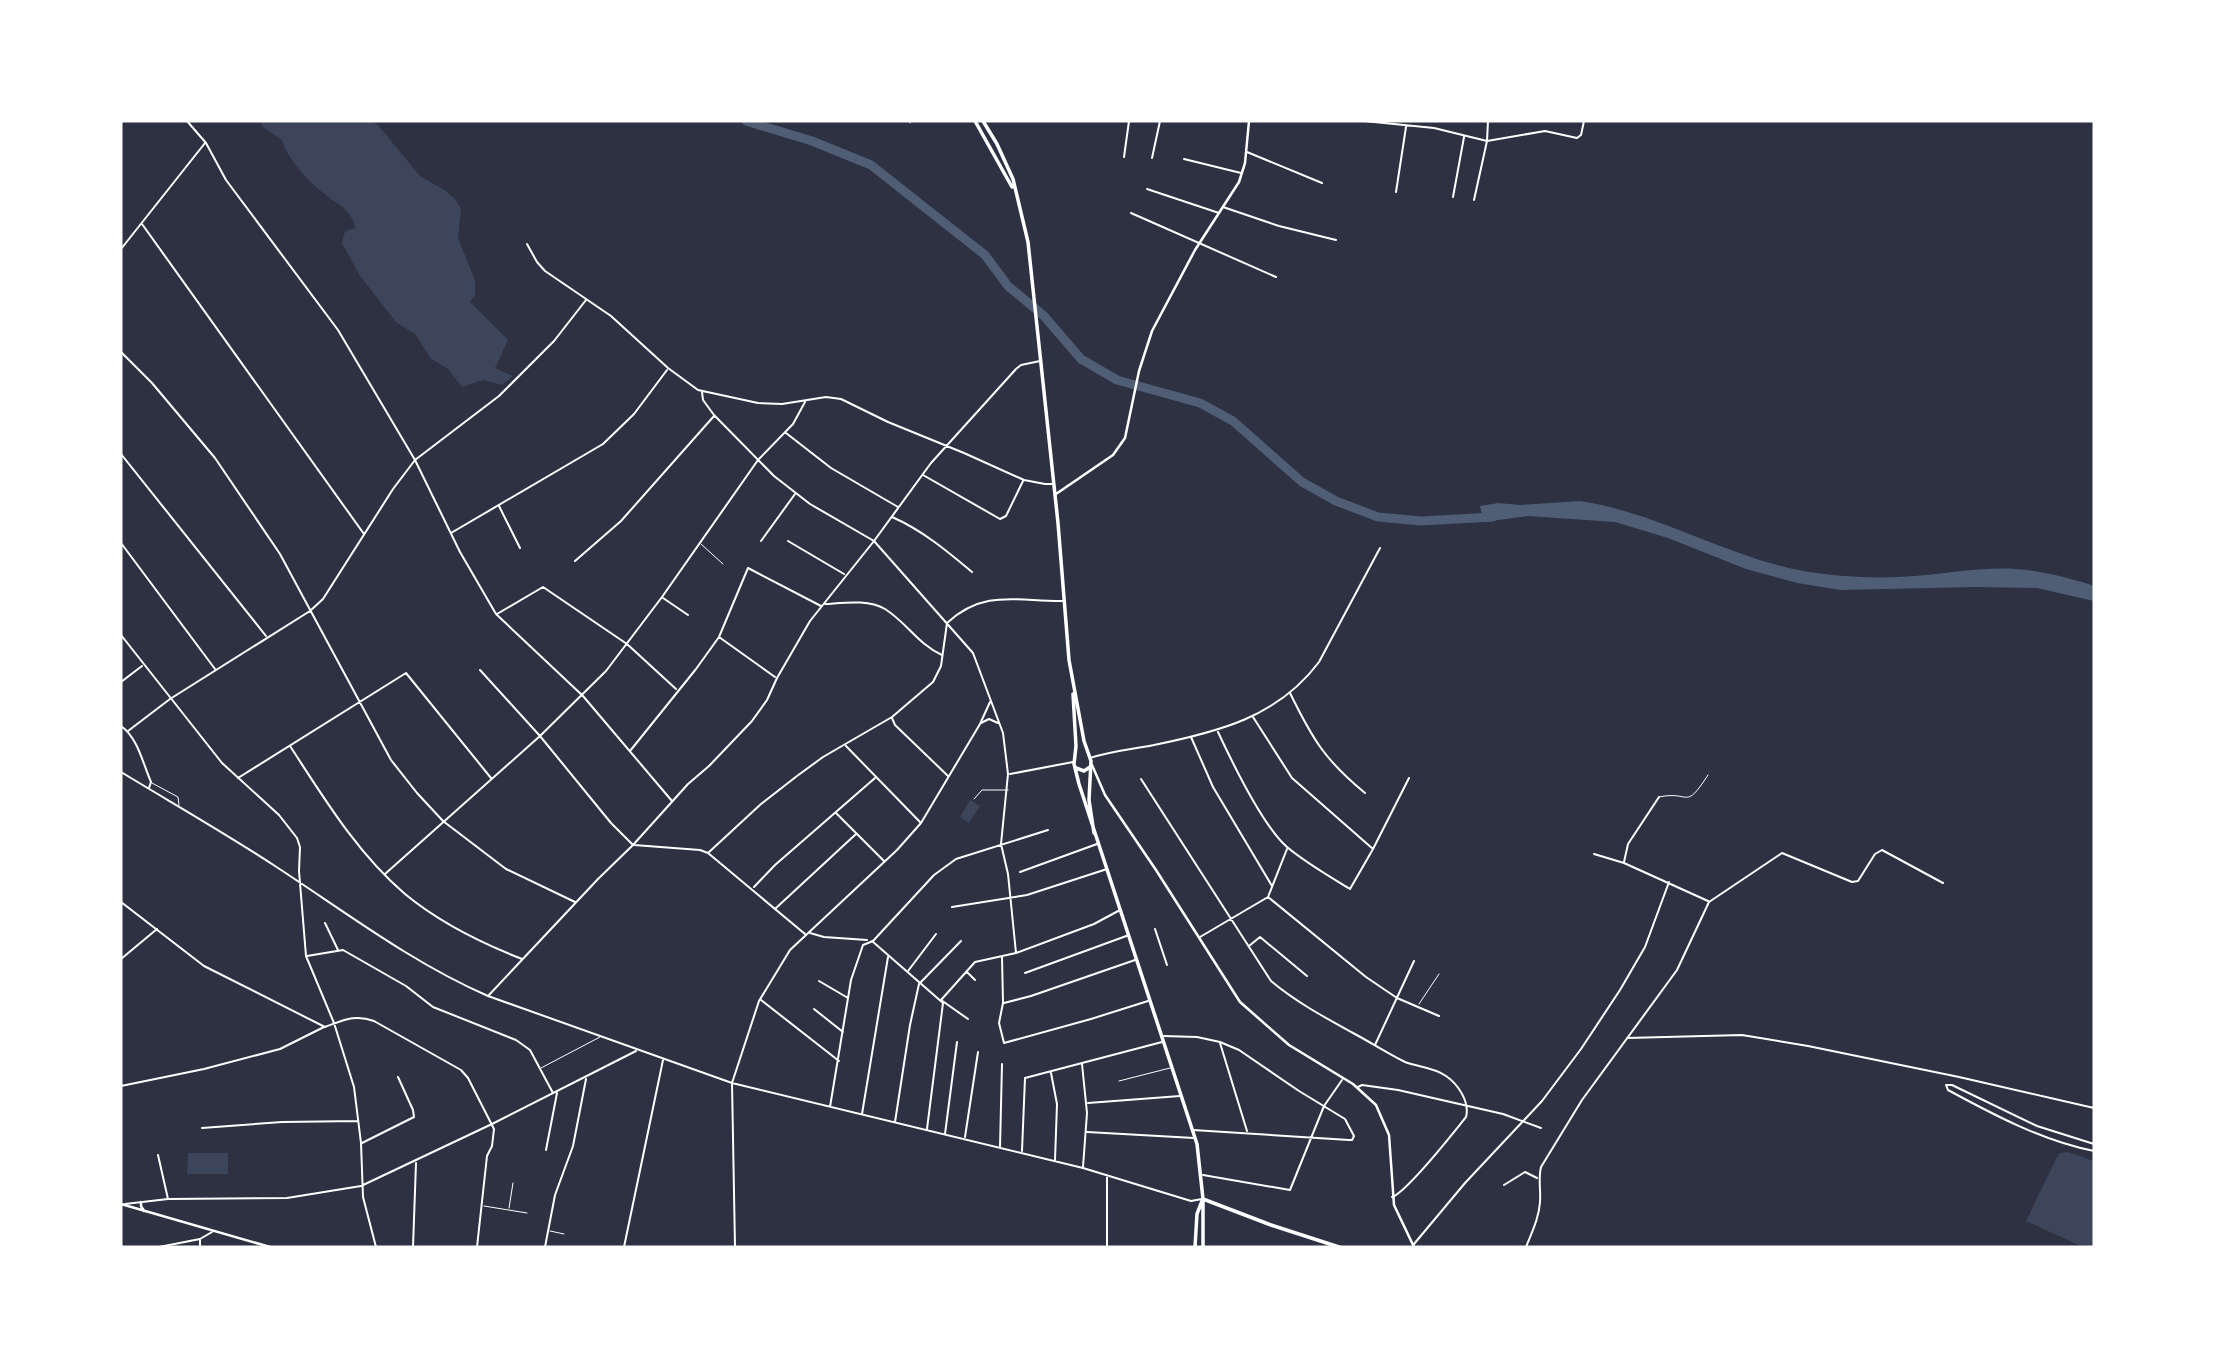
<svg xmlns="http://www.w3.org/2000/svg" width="2215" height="1368" viewBox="0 0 2215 1368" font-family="Commissioner,sans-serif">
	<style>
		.green { fill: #3c4559 }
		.water { fill: #4f5d75 }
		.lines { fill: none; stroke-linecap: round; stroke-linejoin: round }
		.river { stroke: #4f5d75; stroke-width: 9 }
		.service { stroke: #fff; stroke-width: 1 }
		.minor { stroke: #fff; stroke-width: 2 }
		.tertiary { stroke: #fff; stroke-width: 2.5 }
		.primary { stroke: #fff; stroke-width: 3.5 }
	</style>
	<rect width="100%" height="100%" fill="#2d3142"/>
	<!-- green -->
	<path class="green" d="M261,121H367L377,124L420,176L446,191L455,199L461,209L458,238L475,280V295L470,302L508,340L495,368L513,376L502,385L483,380L462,387L448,369L430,358L416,335L396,322L360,276L342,243L345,231L356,228C349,207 338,205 322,192C307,180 287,158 282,140L263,127Z
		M970,800L980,806L969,823L960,817Z
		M2068,1152L2094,1161V1247H2083L2026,1221L2056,1159L2060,1153Z
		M188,1153H228V1174H187Z"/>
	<!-- water -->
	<path class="water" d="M1580,501C1660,513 1730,559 1809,572C1847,578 1888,579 1926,575C1956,572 1986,567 2016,569C2042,571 2070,578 2094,586V601L2037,588L1975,587L1841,590L1797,583L1746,569L1668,538L1615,522L1528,516L1484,522L1480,506L1498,503L1520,505Z"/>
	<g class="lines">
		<!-- river -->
		<path class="river" d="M746,121L812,141L871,165L985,255L1008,286L1044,316L1081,359L1117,380L1200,403L1233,421L1302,482L1336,501L1378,517L1421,521L1493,517"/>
		<!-- service -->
		<path class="service" d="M909,121L910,123
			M701,544L723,564
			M152,783L178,797L179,805
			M1659,797C1691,790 1684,812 1708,775
			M974,799L982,790H1008
			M1419,1004L1439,974
			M541,1068L600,1037
			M1119,1081L1170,1068
			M484,1206L527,1213
			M509,1208L513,1183
			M550,1231L564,1234"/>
		<!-- minor -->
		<path class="minor" d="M187,121L206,143L226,180L338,330L415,460L460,552L496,614L583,696L672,801
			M1364,121L1434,128L1487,141L1545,131L1577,138L1581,135L1584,121
			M1247,152L1322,183
			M1124,157L1129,121
			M1152,158L1160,121
			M1184,159L1241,173
			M1147,189L1219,213
			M1396,192L1406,127
			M1453,197L1464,137
			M1474,200L1487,141L1488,121
			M1223,207L1279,226L1336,240
			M1131,213L1276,277
			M142,224L364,534
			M527,244L537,262L545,271L611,316L668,368L698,390L758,403L782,404L826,397L841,399L888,422L964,453L1024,480L1045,484H1054
			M121,249L205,143
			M121,352L152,383L215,458L280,554L391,760L417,793L443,821L506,869L575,902
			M702,392L703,400L714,415L774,476L810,504L874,541L973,653L1003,733L1008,774L1001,844L1008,874L1016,953
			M786,433L831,468L898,507
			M121,454L266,636
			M923,475L1000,519L1006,516L1023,481
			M499,506L520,548
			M892,517C922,530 947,551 972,572
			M451,533L603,444L634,414L667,370
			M761,541L795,494
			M788,541L844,574
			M121,543L215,669
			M575,561L621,521L714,416
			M663,598L688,615
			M825,604C843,603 868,599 885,609C906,622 919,645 942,655
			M497,614L543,587L627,644L676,689
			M121,635L222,763L279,815L297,838L300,847L299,871L306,956L334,1023L354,1087L361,1143L363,1197L376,1247
			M719,637L775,677
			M480,670L540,736L611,823L632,844
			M121,682L142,666
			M1290,693C1313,740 1325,760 1365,793
			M1253,717L1292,778L1373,849
			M892,718L895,725L948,776
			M981,723L989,719L998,723
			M121,726C138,738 143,764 151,782L149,788
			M128,731L170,699L310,611L323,599L393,489L415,460L499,396L554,341L586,300
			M1218,732C1232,762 1263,826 1287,847C1306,863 1329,876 1350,889L1373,849L1409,778
			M1191,737L1213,787L1272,886
			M290,746C324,798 357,853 405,894C440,923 481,943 522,959
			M846,746L920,822
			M630,751L696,669L719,637L748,568L821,606
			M1090,758C1111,751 1133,749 1154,745C1218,732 1278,717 1319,662L1380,548
			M121,772C172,803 225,833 275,866C344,911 412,963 488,996L732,1083L1083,1168L1191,1201L1202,1199
			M1010,774L1073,762
			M238,778L406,673L491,778
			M1141,779L1271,981C1296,1002 1324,1017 1353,1033C1370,1042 1387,1053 1405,1062C1418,1067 1434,1067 1446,1076C1458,1084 1470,1102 1466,1117C1453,1133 1408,1191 1392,1197
			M836,813L884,861
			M634,845L700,850L708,853L805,934
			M708,853L761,804L797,776L823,757L892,717L933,682L941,666L947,623C985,588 1019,602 1064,601
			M1594,854L1624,863L1708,901
			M1624,862L1628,844L1659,797
			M1020,872L1097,844
			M385,874L540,736L606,671L662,597L758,460L793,424L805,402
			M754,887L775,865L875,778
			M1268,897L1366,977L1397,998L1439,1016
			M121,902L204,966L325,1027C344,1020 355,1014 374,1021L461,1070L468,1078L494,1129L492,1146L487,1156L477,1247
			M952,907L1027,895L1107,869
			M776,908L856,834
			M325,923L338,950
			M1155,929L1167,965
			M810,933L824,937L867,940
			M1200,937L1268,897L1287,849
			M872,941L943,1003L927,1129
			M1249,946L1260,937L1307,976
			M307,956L343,950L406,986L433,1007L516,1040L530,1050L553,1093
			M1002,957L1003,1003L999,1023L1004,1043L1091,1019L1148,1001
			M121,959L157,929
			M908,971L936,934
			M967,972L975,980
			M1025,973L1129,935
			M819,981L848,998
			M489,995L598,879L633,845L688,784L709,766L752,721L767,700L777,678L810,621L874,541L931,463L1016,369L1021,365L1040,361
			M761,1000L839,1061
			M1004,1003L1031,996L1135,960
			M814,1009L843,1032
			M968,1019L941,1000L975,962L1016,953L1094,924L1120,910
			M1163,1036L1197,1037L1220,1042L1239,1050L1299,1091L1345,1119L1354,1136L1352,1140H1349L1193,1130
			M1627,1038L1742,1035L1808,1046L1959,1077L2094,1108
			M1220,1043L1247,1131
			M1375,1045L1414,961
			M1082,1064L1087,1113L1083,1167
			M1051,1073L1057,1104L1055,1160
			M121,1086L204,1069L280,1049L324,1027
			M1358,1087L1362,1085L1398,1090L1503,1114L1541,1128
			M1088,1103L1180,1096
			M830,1107L851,980L863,945L873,941L934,875L956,859L1048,830
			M862,1114L888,957
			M895,1122L910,1025L919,984L961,941
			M202,1128L282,1122L358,1121
			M1087,1132L1194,1138
			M945,1134L957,1042
			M965,1137L978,1052
			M362,1143L414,1117L413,1110L398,1077
			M2094,1144L2037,1126L1952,1085H1946L1948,1090C1994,1115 2043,1141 2094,1151
			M1000,1147L1002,1064
			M546,1150L557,1093
			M1022,1151L1025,1078L1162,1042
			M158,1155L168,1199
			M1203,1175L1290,1190L1324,1106L1342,1080
			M1504,1185L1525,1172L1537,1178
			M125,1204L168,1199L287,1198L361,1186L492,1124L636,1051
			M200,1240V1247
			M1414,1244L1465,1183L1542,1101L1581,1049L1620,990L1645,947L1669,882
			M159,1247L200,1239L212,1232
			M413,1247L416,1163
			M545,1247L555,1195L573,1146L586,1079
			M624,1247L663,1060
			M735,1247L732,1083L759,1001L790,950L897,850L921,823L980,724L990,702
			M1107,1247V1175
			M1526,1247C1532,1232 1539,1218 1540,1202C1541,1190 1538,1179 1541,1167L1582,1100L1677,970L1709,902L1782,853L1852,882L1858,881L1875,854L1882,850L1943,883"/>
		<!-- tertiary -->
		<path class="tertiary" d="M1056,494L1113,455L1125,438L1139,371L1152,331L1195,250L1239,182L1245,163L1249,121
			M1092,765L1105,795L1156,870L1240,1002L1289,1045L1353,1084L1376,1105L1389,1135L1394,1205L1414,1247
			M141,1202V1206L144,1211
			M121,1204L270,1247"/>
		<!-- primary -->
		<path class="primary" d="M975,121L1012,187
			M983,121L997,144L1013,179L1028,242L1058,523L1069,660L1084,741L1091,761L1089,800L1094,833
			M1073,694L1076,746L1074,764L1079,784L1197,1144L1203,1199V1247
			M1076,768L1084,771L1090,767
			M1203,1199L1271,1225L1339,1247
			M1195,1247L1197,1214L1202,1201"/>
	</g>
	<!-- border -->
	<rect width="2215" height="1368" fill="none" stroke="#ffffff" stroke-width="245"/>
</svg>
